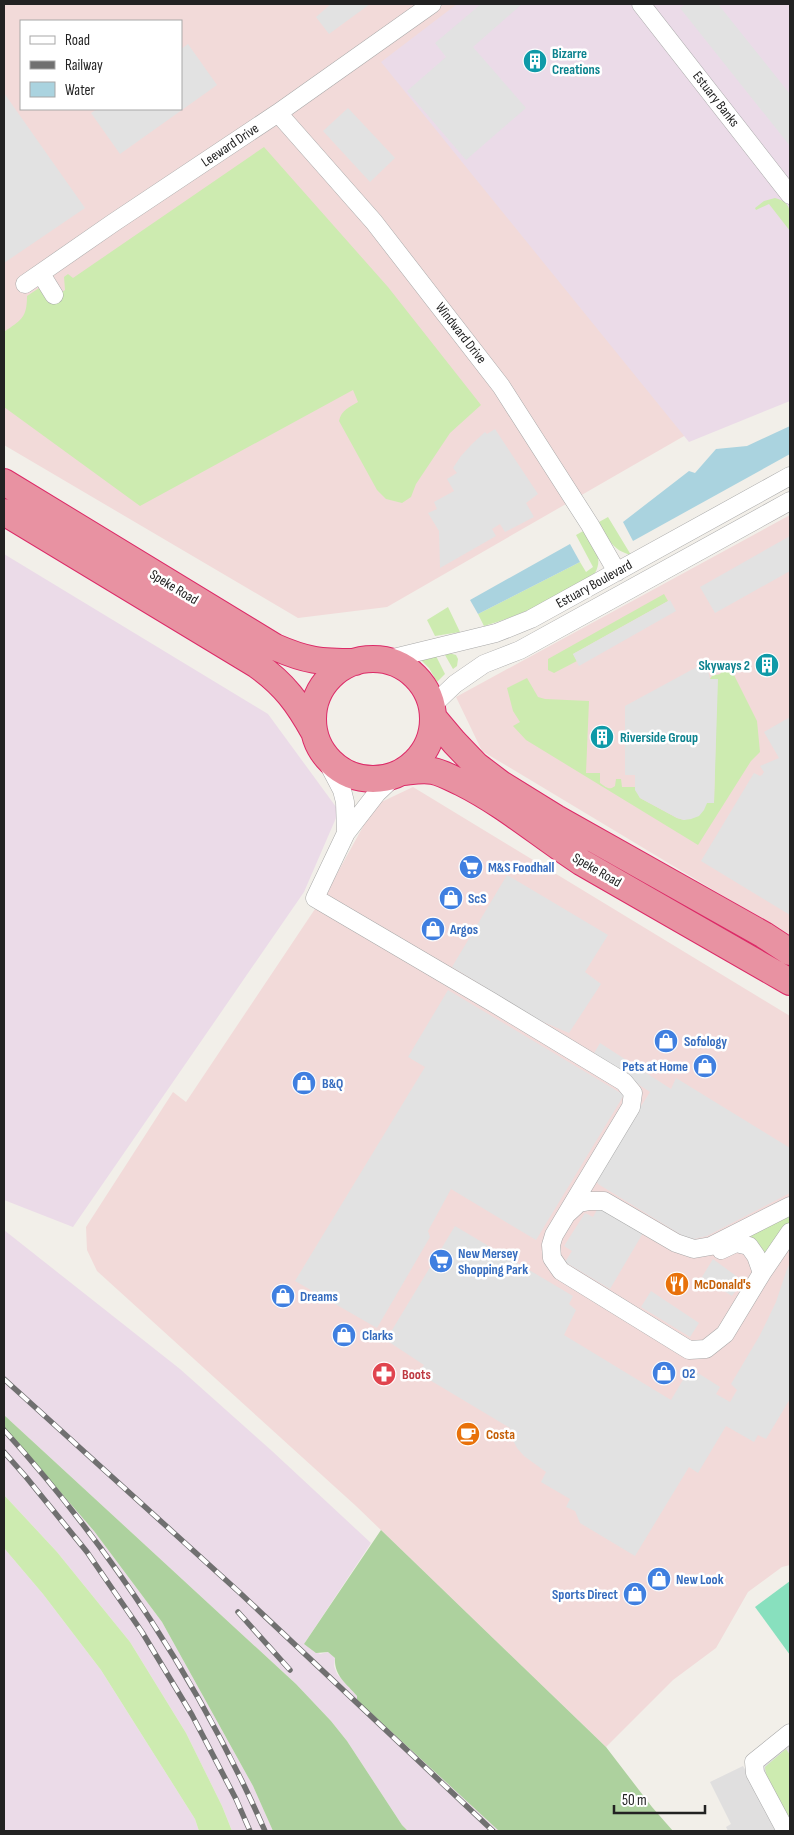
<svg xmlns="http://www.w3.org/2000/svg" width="794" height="1835" viewBox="0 0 794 1835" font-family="'Sofia Sans Condensed',sans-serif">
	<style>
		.residential { fill: #e0dfdf }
		.commercial { fill: #f2dad9; fill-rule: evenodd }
		.industrial { fill: #ebdbe8 }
		.grass { fill: #cdebb0 }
		.forest { fill: #add19e }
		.pitch { fill: #88e0be }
		.parking { fill: #e2e2e2 }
		.water { fill: #aad3df }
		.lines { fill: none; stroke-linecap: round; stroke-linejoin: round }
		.minor-casing { stroke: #a9a9a9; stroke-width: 19 }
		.highway-casing { stroke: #dc2a67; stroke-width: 28 }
		.minor { stroke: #fff; stroke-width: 18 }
		.highway { stroke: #e892a2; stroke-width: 26 }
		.rail-casing { stroke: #707070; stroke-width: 5.5 }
		.rail { stroke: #fff; stroke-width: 4; stroke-dasharray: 11; stroke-linecap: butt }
		.labels { text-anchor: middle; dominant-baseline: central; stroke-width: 5; stroke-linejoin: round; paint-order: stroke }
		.culture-label { font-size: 14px; font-weight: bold; fill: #0d838f; stroke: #fff; text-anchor: start }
		.street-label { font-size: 14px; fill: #222; stroke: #fff }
		.shop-label { font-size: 14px; font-weight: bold; fill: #366cbe; stroke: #fff; text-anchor: start }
		.food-label { font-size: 14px; font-weight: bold; fill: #c56008; stroke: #fff; text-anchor: start }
		.health-label { font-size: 14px; font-weight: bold; fill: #be3a42; stroke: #fff; text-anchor: start }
	</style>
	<rect width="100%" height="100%" fill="#f2efe9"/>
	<!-- residential -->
	<path class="residential" d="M790,1740V1831H728L726,1827L731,1824L710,1782L743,1766L748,1774Z"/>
	<!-- commercial -->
	<path class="commercial" d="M4,4H589L790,375L387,607L298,618L4,445ZM21,21H181V109H21Z
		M790,515V936L482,751L456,697Z
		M413,787L790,1016V1565L782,1567L748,1592L716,1648L673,1680L606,1747L356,1506L97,1271L87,1250L86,1227L173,1092L186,1102L329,888L375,805Z"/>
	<!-- industrial -->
	<path class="industrial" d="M457,4H790V401L689,442L381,62Z
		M4,554L268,714L339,811L304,892L73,1227L4,1200Z
		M4,1230L180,1369L272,1451L371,1543L304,1644L320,1654L328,1652L335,1658L334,1666L337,1674L357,1696V1700L499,1831H408L402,1825L347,1741L331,1721L296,1684L4,1415Z
		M4,1427L94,1531L162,1622L253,1786L273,1831H232L222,1806L186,1733L130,1642L57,1552L4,1495Z
		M4,1548L43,1594L101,1670L195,1819L199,1831H4Z"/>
	<!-- grass -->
	<path class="grass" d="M264,147L388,287L481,405L450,433L416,484L411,497L402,503L386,499L377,490L339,421C341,410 350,407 358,402L353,390L140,506L4,407V332C21,320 27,318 27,296L39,288L48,302L65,290L64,277L68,274L73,278Z
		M775,198C794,203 790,215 790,231L769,204L756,210L755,208L764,201Z
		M608,517L631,555C612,550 608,539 599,522Z
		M585,530C593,545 604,557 595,573C563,596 522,615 484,626L478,614L580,562L586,572L593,567L576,535Z
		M664,594L668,601L573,654L577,661L554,673L548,670V659Z
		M448,607L460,632L435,636L427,620Z
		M449,653L456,655L458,659L457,666L453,669L445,655Z
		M436,656L445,674L437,682L429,668L420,659Z
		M728,663L757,721L760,752L751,761L698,845L526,740L513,726L520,722L513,711L507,688L527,678L538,697L545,699L589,701L586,773H600V783C606,787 609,791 615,786L616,779H621L622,787H635L640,798L677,818L684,820L707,803H714L717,679H710L715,671L716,675L720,674Z
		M790,1215V1226L766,1256L750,1235Z
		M4,1495L57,1552L130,1642L186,1733L222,1806L232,1831H199L195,1819L101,1670L43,1594L4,1548Z
		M786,1749L790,1755V1820L766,1774L765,1767Z"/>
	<!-- forest -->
	<path class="forest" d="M4,1415L296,1684L331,1721L347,1741L402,1825L408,1831H273L253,1786L162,1622L94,1531L4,1427Z
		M381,1530L606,1747L652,1807L673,1831H499L357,1700V1696C346,1683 334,1676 335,1658L328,1652L316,1653L304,1644Z"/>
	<!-- pitch -->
	<path class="pitch" d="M790,1581V1655L755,1607Z"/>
	<!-- parking -->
	<path class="parking" d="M331,4H370L329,34L316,17Z
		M481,4H522L473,47L526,108L466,160L407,91L446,57L435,43Z
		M686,4H718L790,94V146L680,8Z
		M188,44L217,85L120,154L91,113L97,109H181V49Z
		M4,93L85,208L4,263Z
		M348,108L395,158L370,182L323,131Z
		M495,429L538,494L526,503L534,517L505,532L500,524L492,529L496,536L440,568L439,531L428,513L437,509L434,502L454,491L447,479L457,473L453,468L461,456L472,444L485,432L487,434Z
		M790,536V571L715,613L700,587Z
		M670,600L676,611L579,666L573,654Z
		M706,662L710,679H718L714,803H707L704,810L699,816L691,819L684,820L677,818L640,798L635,790V775H625V706Z
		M790,717V915L701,861L754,773L760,776L762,775L764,772L760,766L779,758L764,732Z
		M507,875L608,935L585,972L601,984L569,1033L541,1021L452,967Z
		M448,990L624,1095L536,1240L451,1189L428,1231L430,1237L377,1328L295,1281L425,1067L408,1057Z
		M600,1043L671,1089L676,1078L790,1148V1193L707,1236L694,1239L683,1236L598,1184L596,1178L650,1092L593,1055Z
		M598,1208L643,1233L610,1289L565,1262L572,1251L564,1246L585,1213L593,1217Z
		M455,1226L573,1296L569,1304L576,1310L564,1335L671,1400L690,1368L720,1387L716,1394L730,1402L737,1390L731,1384L760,1335L776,1302L787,1269L790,1263V1399L766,1439L758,1435L754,1442L726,1426L698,1473L689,1467L635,1556L580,1523L575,1511L566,1507L570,1499L541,1482L546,1472L524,1456L517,1448L511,1436L510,1428L418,1373L424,1365L386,1340Z
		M713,1259L743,1281L732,1296L702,1277Z
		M651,1291L699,1323L690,1337L641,1307Z"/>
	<!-- water -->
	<path class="water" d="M790,426V454L633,541L623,522L689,471L695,473L716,449L747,446Z
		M570,544L580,562L478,614L470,600Z"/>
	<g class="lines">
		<!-- minor casing -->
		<g class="minor-casing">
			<path id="minor" d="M641,4L790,195
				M278,113L374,222L501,386L590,525L617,572
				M41,274L54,295
				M25,284L113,223L278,113L432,4
				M385,660L496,633L531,619L790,476
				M432,706L455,684L484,664L520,650L790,501
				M322,752L342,790L345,802L346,833
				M395,776L377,793L346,833L315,898L492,1002L624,1082L633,1093L631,1107L566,1215
				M790,1206L711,1246L694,1249L676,1243L604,1201H590L579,1203L566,1215L554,1235L551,1245L552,1258L561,1271L689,1350L706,1349L725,1334L762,1273L790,1232
				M721,1250L736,1243L749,1246L756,1256L762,1273
				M786,1831L755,1773L754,1762L790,1733"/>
		</g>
		<!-- highway casing -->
		<g class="highway-casing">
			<path id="highway" d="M4,482L275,647C307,661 320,662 355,662
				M4,512L257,665C284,684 298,703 314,732
				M313 719a60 60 0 1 1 120 0a60 60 0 1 1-120 0Z
				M433,717L454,742L476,765L501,784L556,818L764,935L790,952
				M403,772C413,771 423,769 433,771C443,773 453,779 462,783C504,804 541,836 581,862L790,982"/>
		</g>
		<!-- minor -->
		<use href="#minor" class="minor"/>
		<!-- highway -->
		<use href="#highway" class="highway"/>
		<!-- rail casing -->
		<g class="rail-casing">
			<path id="rail" d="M4,1379L239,1592L493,1831
				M4,1430C111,1548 201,1685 265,1831
				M4,1452L26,1477L87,1552L142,1632L192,1715L236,1799L250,1831
				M238,1612L290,1670"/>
		</g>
		<!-- rail -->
		<use href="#rail" class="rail"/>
	</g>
	<!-- icons -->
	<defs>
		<g id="building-disc" transform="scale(1.25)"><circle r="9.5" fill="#0f9aa8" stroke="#fff"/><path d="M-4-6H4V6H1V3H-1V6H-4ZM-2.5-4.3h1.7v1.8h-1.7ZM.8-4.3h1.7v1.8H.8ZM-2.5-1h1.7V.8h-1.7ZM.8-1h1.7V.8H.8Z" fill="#fff"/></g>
		<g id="supermarket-disc" transform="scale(1.25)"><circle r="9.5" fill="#3f7fe0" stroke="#fff"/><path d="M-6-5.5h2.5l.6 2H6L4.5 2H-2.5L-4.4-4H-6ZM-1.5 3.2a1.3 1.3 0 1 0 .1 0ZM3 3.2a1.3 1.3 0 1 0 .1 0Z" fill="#fff"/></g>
		<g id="shop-disc" transform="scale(1.25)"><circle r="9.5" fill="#3f7fe0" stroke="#fff"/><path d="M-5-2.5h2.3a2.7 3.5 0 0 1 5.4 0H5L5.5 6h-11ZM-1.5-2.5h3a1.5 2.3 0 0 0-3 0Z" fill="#fff"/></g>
		<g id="restaurant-disc" transform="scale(1.25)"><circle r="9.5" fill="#e8710a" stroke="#fff"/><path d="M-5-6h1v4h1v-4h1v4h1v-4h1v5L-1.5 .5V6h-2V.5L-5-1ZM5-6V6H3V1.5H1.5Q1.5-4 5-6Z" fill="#fff"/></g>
		<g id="pharmacy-disc" transform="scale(1.25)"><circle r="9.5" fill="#e0444e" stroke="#fff"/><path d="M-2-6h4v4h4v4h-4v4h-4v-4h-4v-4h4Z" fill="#fff"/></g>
		<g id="cafe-disc" transform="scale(1.25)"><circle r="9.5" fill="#e8710a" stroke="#fff"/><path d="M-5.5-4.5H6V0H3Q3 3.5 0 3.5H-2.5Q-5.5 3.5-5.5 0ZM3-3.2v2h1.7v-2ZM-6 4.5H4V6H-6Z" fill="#fff"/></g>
	</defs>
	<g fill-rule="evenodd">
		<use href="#building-disc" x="535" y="61"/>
		<use href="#building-disc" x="767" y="665"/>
		<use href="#building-disc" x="602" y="737"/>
		<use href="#supermarket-disc" x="471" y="867"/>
		<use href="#shop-disc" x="451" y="898"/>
		<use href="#shop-disc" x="433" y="929"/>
		<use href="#shop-disc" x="666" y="1041"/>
		<use href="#shop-disc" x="705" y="1066"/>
		<use href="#shop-disc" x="304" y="1083"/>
		<use href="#supermarket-disc" x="441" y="1261"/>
		<use href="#restaurant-disc" x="677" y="1284"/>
		<use href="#shop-disc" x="283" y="1296"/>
		<use href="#shop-disc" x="344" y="1335"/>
		<use href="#shop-disc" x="664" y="1373"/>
		<use href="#pharmacy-disc" x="384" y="1374"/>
		<use href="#cafe-disc" x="468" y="1434"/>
		<use href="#shop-disc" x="659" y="1579"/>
		<use href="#shop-disc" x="635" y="1594"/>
	</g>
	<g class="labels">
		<!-- culture labels -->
		<g class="culture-label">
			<text x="552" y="53">Bizarre<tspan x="552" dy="16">Creations</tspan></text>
			<text x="750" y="665" text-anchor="end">Skyways 2</text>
			<text x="620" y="737">Riverside Group</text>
		</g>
		<!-- street labels -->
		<g class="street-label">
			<text transform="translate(716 99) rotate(52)">Estuary Banks</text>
			<text transform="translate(230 145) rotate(-34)">Leeward Drive</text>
			<text transform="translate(461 333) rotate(52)">Windward Drive</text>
			<text transform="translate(594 584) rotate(-29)">Estuary Boulevard</text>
			<text transform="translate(174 587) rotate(31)">Speke Road</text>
			<text transform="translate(597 870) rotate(30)">Speke Road</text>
		</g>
		<!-- shop labels -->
		<g class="shop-label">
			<text x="488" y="867">M&amp;S Foodhall</text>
			<text x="468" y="898">ScS</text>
			<text x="450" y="929">Argos</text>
			<text x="684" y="1041">Sofology</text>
			<text x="688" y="1066" text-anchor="end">Pets at Home</text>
			<text x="322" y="1083">B&amp;Q</text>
			<text x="458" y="1253">New Mersey<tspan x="458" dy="16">Shopping Park</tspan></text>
			<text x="300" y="1296">Dreams</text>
			<text x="362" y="1335">Clarks</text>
			<text x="682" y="1373">O2</text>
			<text x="676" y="1579">New Look</text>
			<text x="618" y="1594" text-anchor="end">Sports Direct</text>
		</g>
		<!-- food labels -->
		<g class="food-label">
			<text x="694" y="1284">McDonald's</text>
			<text x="486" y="1434">Costa</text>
		</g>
		<!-- health labels -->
		<g class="health-label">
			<text x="402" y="1374">Boots</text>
		</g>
	</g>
	<!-- border -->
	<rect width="794" height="1835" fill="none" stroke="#222222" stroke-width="10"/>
	<!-- legend -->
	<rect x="20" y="20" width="162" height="90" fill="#ffffff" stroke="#a7a7a7"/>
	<rect x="30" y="36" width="25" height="8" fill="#ffffff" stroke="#a7a7a7"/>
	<text x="65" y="45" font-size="15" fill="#222222">Road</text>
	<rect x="30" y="61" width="25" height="8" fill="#707070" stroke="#a7a7a7"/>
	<text x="65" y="70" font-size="15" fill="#222222">Railway</text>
	<rect x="30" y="82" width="25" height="15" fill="#aad3df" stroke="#a7a7a7"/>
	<text x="65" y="95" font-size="15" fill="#222222">Water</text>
	<!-- scale -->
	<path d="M614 1805v8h91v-8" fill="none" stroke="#222222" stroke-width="2.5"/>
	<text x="622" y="1805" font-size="15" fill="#222222" stroke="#ffffff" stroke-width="4" paint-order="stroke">50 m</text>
</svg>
